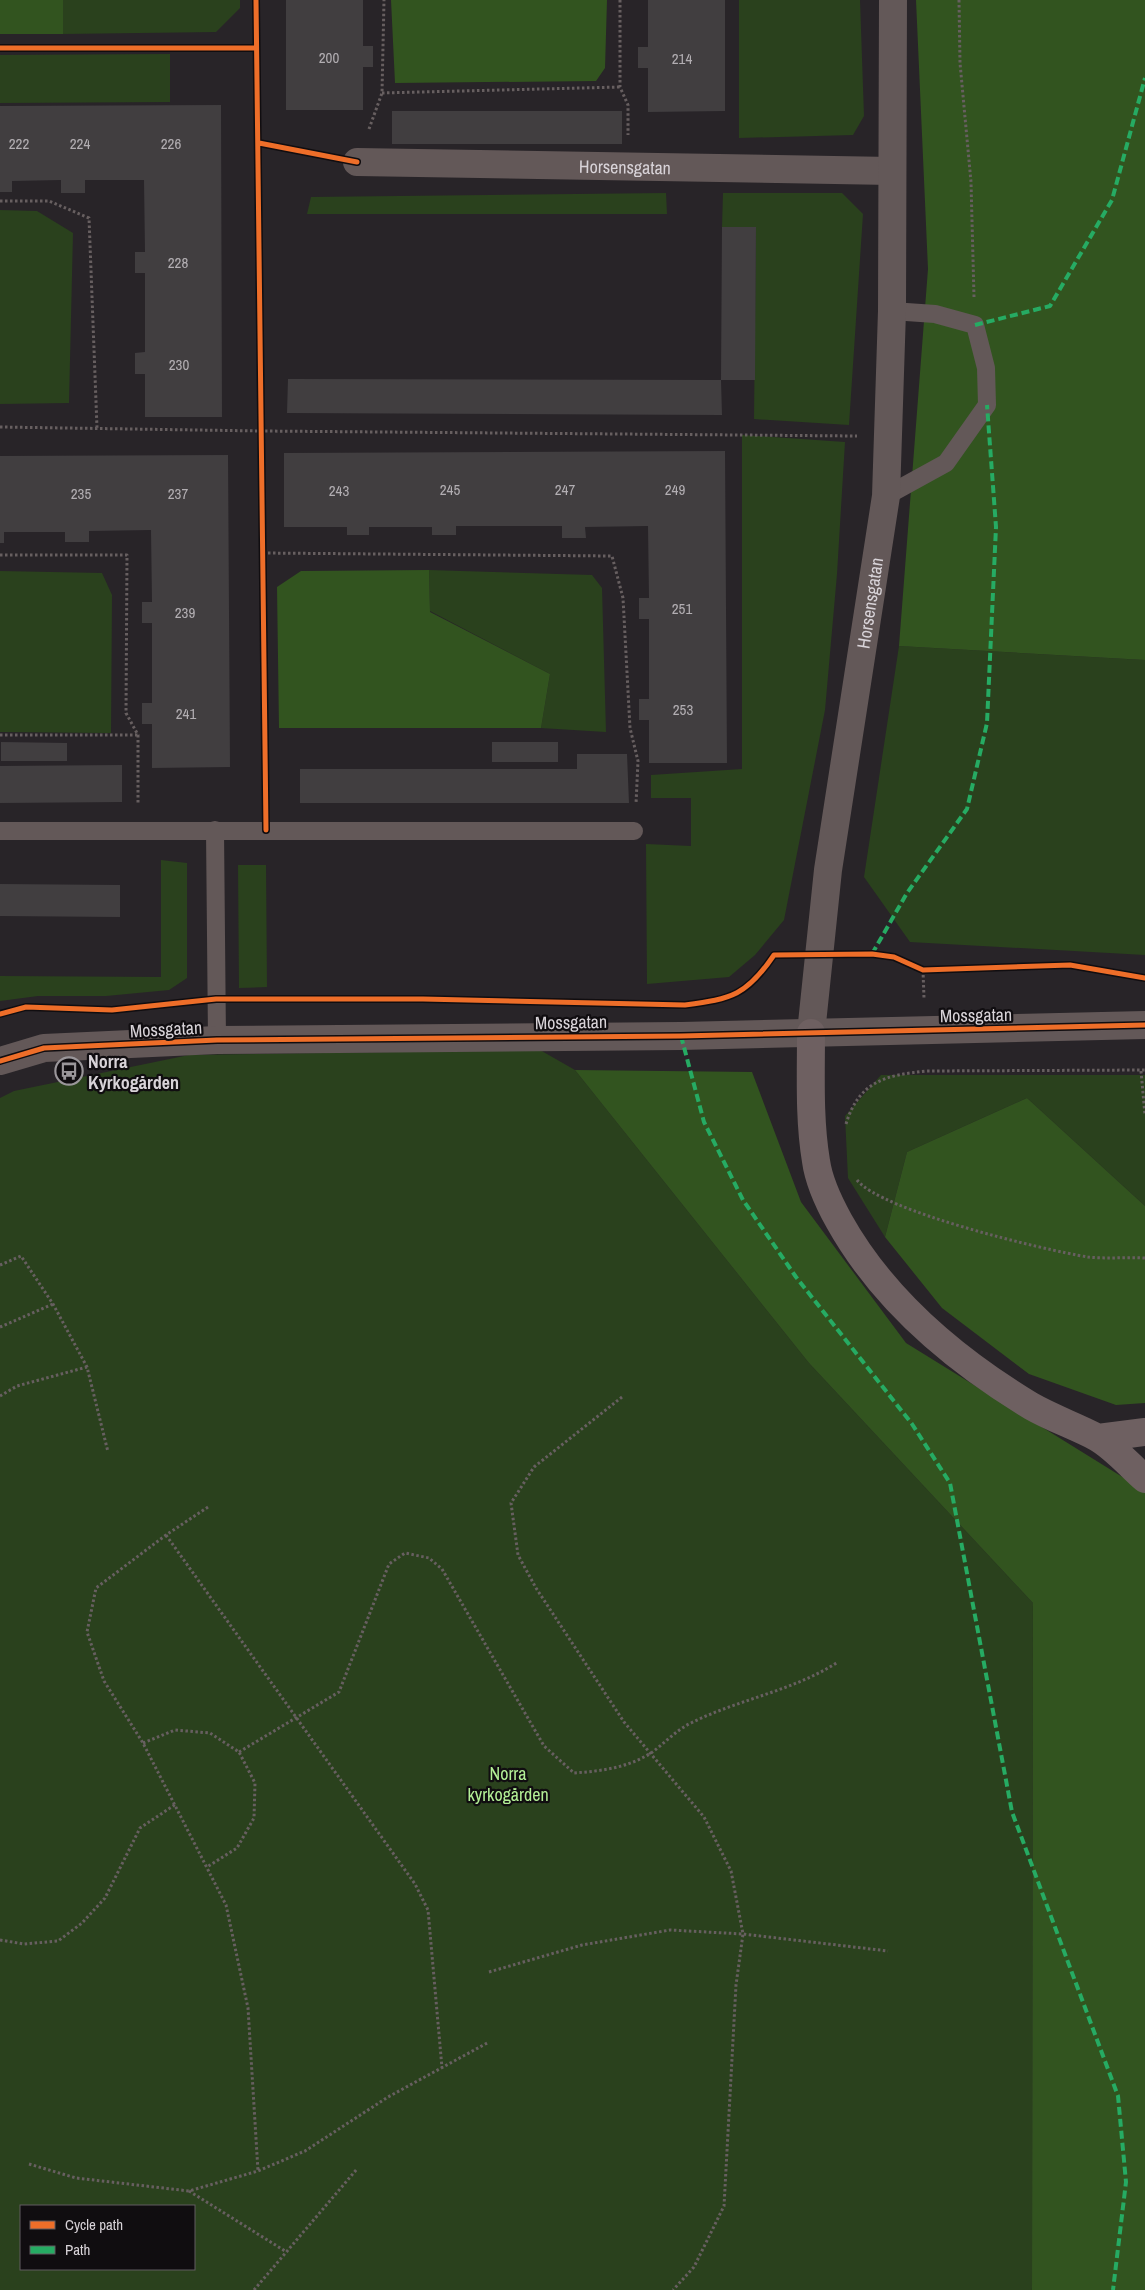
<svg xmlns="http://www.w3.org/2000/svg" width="1145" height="2290" viewBox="0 0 1145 2290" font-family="'Archivo Narrow',sans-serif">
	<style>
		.green { fill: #2a411d; fill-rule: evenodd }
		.forest { fill: #32541f }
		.building { fill: #413e40 }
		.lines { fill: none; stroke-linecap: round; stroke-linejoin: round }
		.path { stroke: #675f60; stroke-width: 3; stroke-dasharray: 2.5 2.5; stroke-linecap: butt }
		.service { stroke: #635858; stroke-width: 18 }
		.minor { stroke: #635858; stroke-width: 28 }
		.tertiary { stroke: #635858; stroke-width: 28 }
		.primary { stroke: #6e6061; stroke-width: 28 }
		.quiet { stroke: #26ab63; stroke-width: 4; stroke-dasharray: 8 4; stroke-linecap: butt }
		.cycleway-casing { stroke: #100d10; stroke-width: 8 }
		.cycleway { stroke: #ee6e29; stroke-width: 5 }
		.labels { text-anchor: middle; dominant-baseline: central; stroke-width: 4.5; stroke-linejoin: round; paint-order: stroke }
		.number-label { font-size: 15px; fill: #b2aeb2 }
		.street-label { font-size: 18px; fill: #d8d3d8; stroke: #100d10 }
		.poi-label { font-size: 18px; font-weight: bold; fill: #d8d3d8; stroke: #100d10; text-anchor: start }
		.park-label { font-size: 18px; fill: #b3ef96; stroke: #100d10 }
	</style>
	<rect width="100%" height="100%" fill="#282428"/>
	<!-- green -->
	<path class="green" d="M63,0H240V8L216,32L63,34Z
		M739,0H860L864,116L853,135L739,138Z
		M170,54V102L0,103V55Z
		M666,193L667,214H307L311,197Z
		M723,193H842L863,214L849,425L754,419L756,227H722Z
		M0,210L37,211L73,233L69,403L0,404Z
		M742,435L845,442L837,574L825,710L784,920L755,955L729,977L647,984L646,844L691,846V798H651V775L742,769Z
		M429,570L592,575L602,588L606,732L541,728L550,674L430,611Z
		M0,571L102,573L112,595L111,733L0,732Z
		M899,646L1145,660V955L910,942L864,877Z
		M161,860L187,863V978L169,990L106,996H38L0,1001V976L161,977Z
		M238,865H266L267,987L239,988Z
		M540,1050L575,1070L809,1363L1033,1603L1032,2290H0V1098L14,1091L189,1055ZM21,2206H194V2269H21Z
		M881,1075H1145V1206L1027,1098L907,1152L885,1237L848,1178L845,1116Z"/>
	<!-- forest -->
	<path class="forest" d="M0,0H63V34H0Z
		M391,0H607L605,68L596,81L395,83Z
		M916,0H1145V660L899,646L928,269Z
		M429,570L430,612L550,674L541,728H279L277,587L301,571Z
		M575,1070L752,1072L801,1202L906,1343L1145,1491V2290H1032L1033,1603L809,1363Z
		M1027,1098L1145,1206V1403L1116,1405L1029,1374L942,1308L885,1237L907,1152Z"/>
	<!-- building -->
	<path class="building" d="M286,0H363V46H373V67H363V110H286Z
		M648,0H725V111L648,112V68H638V47H648Z
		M221,105L222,417H145V374H135V353L145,352V273H135V252H145L144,180H85V193H61V180L12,181V192H0V106Z
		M392,111H622V144H392Z
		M722,227H756L755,380H721L722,415L287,413L288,379L721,380Z
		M725,451L727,763H649V720H639V699H649V619H639V598H649L648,526L585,527L586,538H562V526H456V535H432V527H369V535H347V527H284V453Z
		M228,455L230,767L152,768V724H142V703H152V623H142V602H152L151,530L89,531V542H65V532H4V543H0V456Z
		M1,742L67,743V761H1Z
		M492,742H558V762H492Z
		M577,754H627L629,803H300V769H577Z
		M122,765V802L0,803V766Z
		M0,884L120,885V917L0,916Z"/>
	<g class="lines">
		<!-- path -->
		<path class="path" d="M620,0V87L628,105V135
			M959,0L960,63L971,182L974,297
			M382,93L620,87
			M369,129L382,93L384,0
			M0,201H49L89,218L97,428
			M0,427L262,431L857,436
			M263,553L612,556L623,598L630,728L638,761L636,804
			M0,555H127L126,713L138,735V803
			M0,735H138
			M923,970L924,998
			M1141,1071L1145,1115
			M846,1124C859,1081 886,1075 927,1071L1145,1070
			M857,1180C881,1211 1044,1250 1088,1257C1106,1259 1126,1257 1145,1258
			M0,1265L21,1256L53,1304L87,1367L108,1452
			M0,1327L53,1304
			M0,1396L17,1386L87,1367
			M622,1397L534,1467L511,1503L518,1555L536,1588L624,1722L704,1817L731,1871L743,1934L736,1985L724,2206L694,2267L673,2290
			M208,1507L166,1535L96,1588L87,1632L104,1681L143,1743L226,1905L248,2008L258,2171
			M166,1535L415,1884L428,1910L442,2068
			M143,1743L175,1730L210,1733L239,1752L255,1783L254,1818L237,1848L207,1867
			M239,1752L339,1692L389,1564L405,1553L429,1558L442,1569L544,1746L574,1773C601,1771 627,1768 651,1753C664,1744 676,1730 691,1723C739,1699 793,1691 838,1662
			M0,1940L24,1944L58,1941L82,1923L105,1898L140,1828L176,1804
			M489,1972L582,1945L670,1930L743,1934L888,1951
			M29,2164L76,2178L189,2191L258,2171L305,2151L388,2097L489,2042
			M189,2191L285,2251
			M254,2290L357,2169"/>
		<!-- service -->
		<path class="service" d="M886,496L946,463L987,405L986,368L975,325L935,314L892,311
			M215,830L217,1040
			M0,831H634"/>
		<!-- minor -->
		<g class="minor">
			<path id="s1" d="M357,162L892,171"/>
			<path id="s2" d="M811,1033L828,870L886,496L892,311L893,0"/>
		</g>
		<!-- tertiary -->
		<path class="tertiary" d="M0,1061L44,1048L217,1040L681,1036L1145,1025"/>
		<!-- primary -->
		<path class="primary" d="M811,1033C811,1075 809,1119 816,1161C819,1183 829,1203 839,1221C883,1300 955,1360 1031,1406C1052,1418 1075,1426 1096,1437C1114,1447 1130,1466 1145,1479
			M1098,1438L1145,1432"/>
		<!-- quiet -->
		<path class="quiet" d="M975,325L1050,306L1112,200L1145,78
			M872,954L907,893L967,809L987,723L996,527L987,405
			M681,1036L704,1122L743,1200L796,1277L912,1424L950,1483L1012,1812L1118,2096L1126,2182L1113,2290"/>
		<!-- cycleway casing -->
		<g class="cycleway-casing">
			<path id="cycleway" d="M256,0L266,830
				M0,48H255
				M259,143L357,162
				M0,1014L26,1007L112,1010L216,999H423L685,1005C732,999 747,995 774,955L872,954L894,957L923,970L1070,965L1145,978
				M0,1061L44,1048L217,1040L681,1036L1145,1025"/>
		</g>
		<!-- cycleway -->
		<use href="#cycleway" class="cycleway"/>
	</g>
	<!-- icons -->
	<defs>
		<g id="bus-ring" transform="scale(1.4375)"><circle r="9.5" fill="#100d10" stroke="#9a969a" stroke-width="1.5"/><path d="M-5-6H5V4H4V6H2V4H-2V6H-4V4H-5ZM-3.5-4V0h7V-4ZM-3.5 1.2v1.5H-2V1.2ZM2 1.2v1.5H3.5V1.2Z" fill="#9a969a"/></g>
	</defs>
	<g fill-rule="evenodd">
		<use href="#bus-ring" x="69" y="1071"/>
	</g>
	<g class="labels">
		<!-- number labels -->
		<g class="number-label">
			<text x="329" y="57">200</text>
			<text x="682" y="58">214</text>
			<text x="19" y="143">222</text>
			<text x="80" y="143">224</text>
			<text x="171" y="143">226</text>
			<text x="178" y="262">228</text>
			<text x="179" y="364">230</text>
			<text x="450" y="489">245</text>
			<text x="565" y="489">247</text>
			<text x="675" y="489">249</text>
			<text x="339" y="490">243</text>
			<text x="81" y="493">235</text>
			<text x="178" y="493">237</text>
			<text x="682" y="608">251</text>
			<text x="185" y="612">239</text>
			<text x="683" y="709">253</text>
			<text x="186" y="713">241</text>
		</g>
		<!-- street labels -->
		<g class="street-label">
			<text stroke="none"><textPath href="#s1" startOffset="268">Horsensgatan</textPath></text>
			<text stroke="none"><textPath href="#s2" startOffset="434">Horsensgatan</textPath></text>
			<text transform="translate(976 1015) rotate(-1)">Mossgatan</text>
			<text transform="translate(571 1022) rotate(-1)">Mossgatan</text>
			<text transform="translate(166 1029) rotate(-3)">Mossgatan</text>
		</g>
		<!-- poi labels -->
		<g class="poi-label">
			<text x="88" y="1061">Norra<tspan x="88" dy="21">Kyrkogården</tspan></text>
		</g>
		<!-- park labels -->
		<g class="park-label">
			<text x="508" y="1773">Norra<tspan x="508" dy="21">kyrkogården</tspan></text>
		</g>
	</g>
	<!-- legend -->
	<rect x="20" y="2205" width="175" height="65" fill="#100d10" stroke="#605c60"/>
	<rect x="30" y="2221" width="25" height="8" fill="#ee6e29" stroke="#605c60"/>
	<text x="65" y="2230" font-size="15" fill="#d8d3d8">Cycle path</text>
	<rect x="30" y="2246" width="25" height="8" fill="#26ab63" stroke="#605c60"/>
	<text x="65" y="2255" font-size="15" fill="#d8d3d8">Path</text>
</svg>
